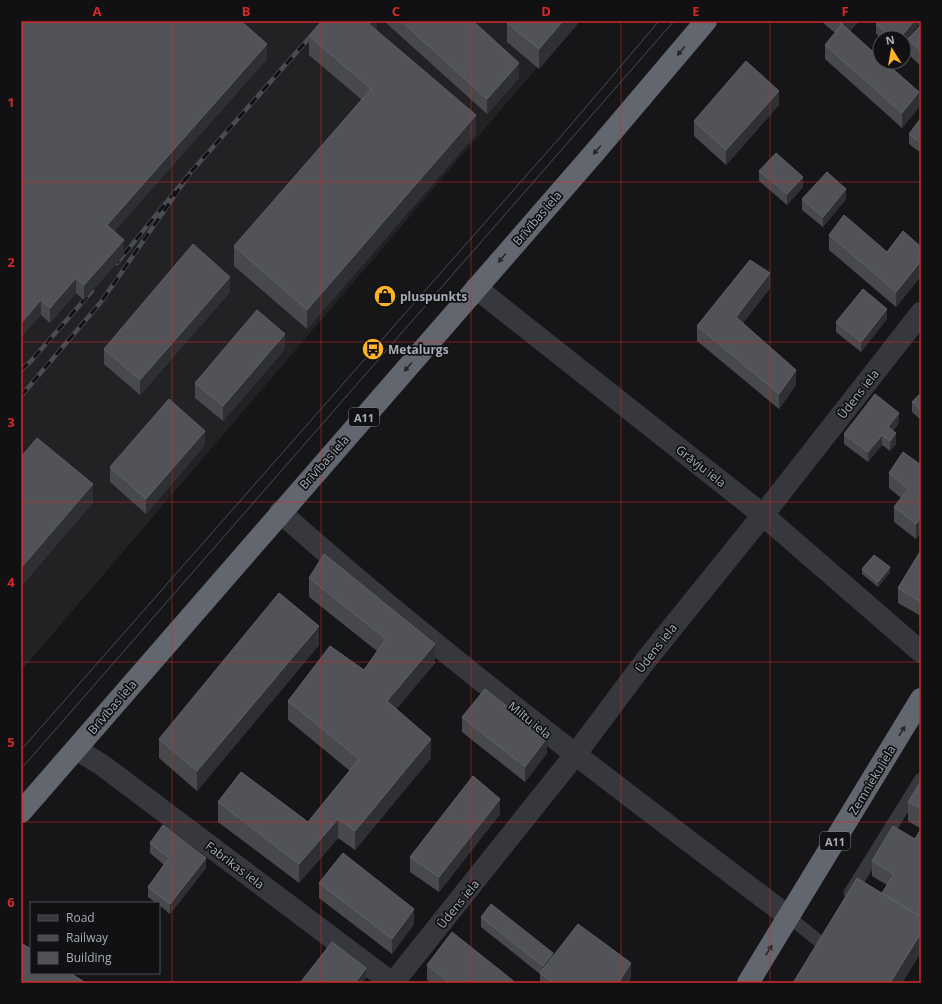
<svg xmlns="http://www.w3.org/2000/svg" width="942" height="1004" viewBox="0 0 942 1004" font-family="'Open Sans',sans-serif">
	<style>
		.built { fill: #222225 }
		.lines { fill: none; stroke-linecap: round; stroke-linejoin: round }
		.lane { stroke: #36383d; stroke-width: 13 }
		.street { stroke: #36383d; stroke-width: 22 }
		.highway { stroke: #62666f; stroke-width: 22 }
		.tram { stroke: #494c53; stroke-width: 1 }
		.rail-casing { stroke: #494c53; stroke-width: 4.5 }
		.rail { stroke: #111113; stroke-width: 3; stroke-dasharray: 9; stroke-linecap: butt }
		.wall { fill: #47494d }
		.shaded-wall { fill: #2f3033 }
		.building { fill: #515359; stroke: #5f6168 }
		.oneway { fill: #25262a }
		.grid { fill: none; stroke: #d62828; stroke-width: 1; stroke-opacity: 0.55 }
		.labels { text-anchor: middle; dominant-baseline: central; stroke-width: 3.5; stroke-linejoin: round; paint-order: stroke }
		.shield { fill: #111113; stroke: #797e87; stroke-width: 1 }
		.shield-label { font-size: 11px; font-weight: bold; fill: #a6adb9 }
		.street-label { font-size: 12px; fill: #a6adb9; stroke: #111113 }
		.poi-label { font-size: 12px; font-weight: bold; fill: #a6adb9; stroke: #111113; text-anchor: start }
		.neatline { fill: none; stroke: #d62828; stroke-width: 1.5 }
		.grid-label { font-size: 13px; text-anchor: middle; font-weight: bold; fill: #d62828 }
	</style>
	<rect width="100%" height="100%" fill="#161618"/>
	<!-- built -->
	<path class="built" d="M21,21H577L21,671Z"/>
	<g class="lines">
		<!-- lane -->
		<path class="lane" d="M850,893L921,779
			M789,917L820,942"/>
		<!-- street -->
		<path class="street" d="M476,288L763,515L921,652
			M280,512C442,656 616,786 789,917
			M76,749L102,765L392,983
			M393,983L575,755L646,660L763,515L921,313"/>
		<!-- highway -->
		<path class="highway" d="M21,812L595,152L706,21
			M748,983L921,699"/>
		<!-- tram -->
		<path class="tram" d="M21,750L569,127L659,21
			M21,769L674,21"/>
		<!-- rail casing -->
		<g class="rail-casing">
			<path id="rail" d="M191,172L324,21
				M21,370L31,361L92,291
				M21,396L101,302L191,172L117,263"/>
		</g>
		<!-- rail -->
		<use href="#rail" class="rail"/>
	</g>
	<!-- wall -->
	<path class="wall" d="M21,21H243L242,22L267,59L114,231L124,255L84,300L76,293L50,323L41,315Z
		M377,21V31L476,134L307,329L234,266V246L362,100L309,55V36Z
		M384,21H473L519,78L487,114Z
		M580,21L539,69L507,42V23Z
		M821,21H859L850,31L919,107L902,128L825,59V45L835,33Z
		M920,21V23L904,43V38H881L876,34V24Z
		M921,25V66L908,54V39Z
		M779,105L726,165L694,136V121Z
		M921,118V153L909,144V134Z
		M759,171L803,187L787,205L759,181Z
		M802,199H846L823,227L802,210Z
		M829,235L887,252L921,247V276L896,307L829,250Z
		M770,288L743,323L796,385L779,409L697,341V326Z
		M230,292L140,395L104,364V349Z
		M887,319L861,352L836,332V322Z
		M285,349L223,421L195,398V383Z
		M921,393V420L912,412V402Z
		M899,423L893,431L896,444L890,451L882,445L868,462L844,444V434Z
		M205,445L146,514L110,482V467Z
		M921,465V532L916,539L894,522V507L901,498L889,488V473Z
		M921,550V616L898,603V588Z
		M862,569L890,572L878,587L862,574Z
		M309,578L435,663L396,709L431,758L355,850L338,838L299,883L218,822V802L308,822L350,771L288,720V701L364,670L377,651L309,597Z
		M319,645L197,791L159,758V739Z
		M462,717L547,753L525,782L462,732Z
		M921,781V829L908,821V802Z
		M500,814L439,892L410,872V857Z
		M921,829V952L902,983H793L882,893L887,885L872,876V861L915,839Z
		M150,843L206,868L170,914L159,905V903H156L148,897V887L164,865L150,853Z
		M319,883L414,924L392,954L319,898Z
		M481,917L553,958L631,978L628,983H540V974L481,927Z
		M21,943L86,983H21Z
		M427,965L516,983H431L427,980Z"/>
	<!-- shaded-wall -->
	<path class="shaded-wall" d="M372,21H377V34L369,24Z
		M563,21H580L539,69V49Z
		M845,21H859L842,39V24Z
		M914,21H920V23L904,43V38H900Z
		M267,44V59L107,240V225Z
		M519,63V78L487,114V99Z
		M779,91V105L726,165V150Z
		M919,92V107L902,128V113Z
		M476,115V134L307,329V310Z
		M803,177V187L787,205V194Z
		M846,189V199L823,227V217Z
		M124,240V255L84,300V285Z
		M921,261V276L896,307V292Z
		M770,273V288L736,332V317Z
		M230,277V292L140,395V380Z
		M76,278V293L50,323V308Z
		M41,300V315L21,338V323Z
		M887,309V319L861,352V342Z
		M285,334V349L223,421V406Z
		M796,370V385L779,409V394Z
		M899,413V423L888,437V427Z
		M205,431V445L146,514V499Z
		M896,433V444L890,451V441Z
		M882,435V445L868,462V452Z
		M93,484V503L21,587V568Z
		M921,517V532L916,539V524Z
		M890,567V572L878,587V582Z
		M319,626V645L197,791V771Z
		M435,644V663L387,721V701Z
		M547,738V753L525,782V767Z
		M431,739V758L355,850V831Z
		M500,799V814L439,892V877Z
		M338,819V838L299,883V864Z
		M206,858V868L170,914V904Z
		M414,909V924L392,954V939Z
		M921,933V952L902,983H890Z
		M553,953V963L543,975V966Z
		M631,963V978L628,983H618Z
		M366,968V978L362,983H355Z"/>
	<!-- building -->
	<path class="building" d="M21,21H241L267,44L107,225L124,240L84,285L76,278L50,308L41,300L21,323Z
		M322,21H372L369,24L476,115L307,310L234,246L371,89L309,36Z
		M401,21H473L519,63L487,99Z
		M509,21H563L539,49L507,23Z
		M838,21H845L842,24Z
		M879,21H914L900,38H892L876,24Z
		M842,24L880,58V62H885L919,92L902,113L825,45Z
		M921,25V51L908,39Z
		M746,61L779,91L726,150L694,121Z
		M921,118V143L909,134Z
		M776,153L803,177L787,194L759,171Z
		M827,172L846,189L823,217L802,199Z
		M844,215L887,252L903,231L921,247V261L896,292L829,235Z
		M193,244L230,277L140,380L104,349Z
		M750,260L770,273L736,317L796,370L779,394L697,326Z
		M863,289L887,309L861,342L836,322Z
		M257,310L285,334L223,406L195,383Z
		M921,393V410L912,402Z
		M875,394L899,413L888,427L896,433L890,441L882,435L868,452L844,434Z
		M169,399L205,431L146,499L110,467Z
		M37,438L93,484L21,568V457Z
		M903,452L921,465V517L916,524L894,507L908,489L889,473Z
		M921,550V602L898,588Z
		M324,554L435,644L387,701L431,739L355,831L338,819L299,864L218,802L241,772L308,822L359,759L288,701L330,646L364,670L386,639L309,578Z
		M874,555L890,567L878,582L862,569Z
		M279,593L319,626L197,771L159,739Z
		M485,689L547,738L525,767L462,717Z
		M473,776L500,799L439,877L410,857Z
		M921,781V809L908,802Z
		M163,825L206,858L170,904L148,887L169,858L150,843Z
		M893,826L915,839L921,829V917L882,893L894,874L872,861Z
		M343,853L414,909L392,939L319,883Z
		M857,878L921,917V933L890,983H793Z
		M491,904L553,953L543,966L481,917Z
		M578,924L631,963L618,983H554L540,973Z
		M452,932L516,983H450L427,965Z
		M332,942L366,968L355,983H300Z
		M21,943L31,949V973H70L86,983H29L21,978Z"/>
	<!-- one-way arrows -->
	<defs><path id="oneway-solid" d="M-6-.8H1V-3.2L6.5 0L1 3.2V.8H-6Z"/></defs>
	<g class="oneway">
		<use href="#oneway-solid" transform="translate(681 51) rotate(130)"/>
		<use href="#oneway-solid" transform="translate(597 150) rotate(131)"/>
		<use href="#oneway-solid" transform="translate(502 258) rotate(131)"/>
		<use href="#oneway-solid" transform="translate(408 367) rotate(131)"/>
		<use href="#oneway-solid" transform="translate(902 731) rotate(-59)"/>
		<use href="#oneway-solid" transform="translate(769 950) rotate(-58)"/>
	</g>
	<!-- grid -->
	<path class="grid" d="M172,21V983M321,21V983M471,21V983M621,21V983M770,21V983M21,182H921M21,342H921M21,502H921M21,662H921M21,822H921"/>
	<!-- icons -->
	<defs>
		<g id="shop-disc" transform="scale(1.15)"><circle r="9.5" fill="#ffb227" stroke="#111113"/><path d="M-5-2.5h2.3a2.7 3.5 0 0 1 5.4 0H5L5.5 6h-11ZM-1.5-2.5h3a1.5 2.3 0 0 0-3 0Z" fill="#111"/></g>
		<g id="bus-disc" transform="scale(1.15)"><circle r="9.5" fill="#ffb227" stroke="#111113"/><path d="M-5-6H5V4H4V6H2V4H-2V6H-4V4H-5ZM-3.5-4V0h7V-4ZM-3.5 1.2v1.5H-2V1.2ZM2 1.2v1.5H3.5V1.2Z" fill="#111"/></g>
	</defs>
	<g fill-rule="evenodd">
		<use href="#shop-disc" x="385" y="296"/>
		<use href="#bus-disc" x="373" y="349"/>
	</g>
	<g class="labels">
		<!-- shield labels -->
		<g class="shield">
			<rect x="349" y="408" width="30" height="18" rx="3"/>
			<rect x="820" y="832" width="30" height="18" rx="3"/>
		</g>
		<g class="shield-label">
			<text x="364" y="417">A11</text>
			<text x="835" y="841">A11</text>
		</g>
		<!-- street labels -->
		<g class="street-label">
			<text transform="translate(537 218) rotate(-49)">Brīvības iela</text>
			<text transform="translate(858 394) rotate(-52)">Ūdens iela</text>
			<text transform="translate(324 462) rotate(-48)">Brīvības iela</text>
			<text transform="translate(701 466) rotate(38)">Grāvju iela</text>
			<text transform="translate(656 648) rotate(-52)">Ūdens iela</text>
			<text transform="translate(112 707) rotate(-49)">Brīvības iela</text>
			<text transform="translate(530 720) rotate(39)">Miltu iela</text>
			<text transform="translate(872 780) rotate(-59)">Zemnieku iela</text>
			<text transform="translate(235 865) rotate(37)">Fabrikas iela</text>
			<text transform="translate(458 904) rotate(-51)">Ūdens iela</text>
		</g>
		<!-- poi labels -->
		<g class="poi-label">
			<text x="400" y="296">pluspunkts</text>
			<text x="388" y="349">Metalurgs</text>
		</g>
	</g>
	<!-- border -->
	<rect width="942" height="1004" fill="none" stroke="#111113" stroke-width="44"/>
	<!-- legend -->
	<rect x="30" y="902" width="130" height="72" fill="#111113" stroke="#4d4f55"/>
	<rect x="38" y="915" width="20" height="6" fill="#36383d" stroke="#4d4f55"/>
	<text x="66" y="922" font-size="12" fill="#a6adb9">Road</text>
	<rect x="38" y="935" width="20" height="6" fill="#494c53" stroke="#4d4f55"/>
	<text x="66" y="942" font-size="12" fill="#a6adb9">Railway</text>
	<rect x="38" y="952" width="20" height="12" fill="#515359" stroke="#4d4f55"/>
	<text x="66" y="962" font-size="12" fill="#a6adb9">Building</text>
	<!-- north arrow -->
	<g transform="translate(892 50) rotate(349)"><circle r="19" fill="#111113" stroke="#4d4f55"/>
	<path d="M0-3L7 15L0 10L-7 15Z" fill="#ffb227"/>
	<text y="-6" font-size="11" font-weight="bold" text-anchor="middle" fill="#a6adb9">N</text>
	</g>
	<rect x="22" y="22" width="898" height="960" class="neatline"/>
	<g class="grid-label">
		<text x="97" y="16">A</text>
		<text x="246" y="16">B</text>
		<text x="396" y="16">C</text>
		<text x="546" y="16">D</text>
		<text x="696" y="16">E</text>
		<text x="845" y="16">F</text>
		<text x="11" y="107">1</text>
		<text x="11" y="267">2</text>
		<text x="11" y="427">3</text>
		<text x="11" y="587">4</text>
		<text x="11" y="747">5</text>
		<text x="11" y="907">6</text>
	</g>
</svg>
